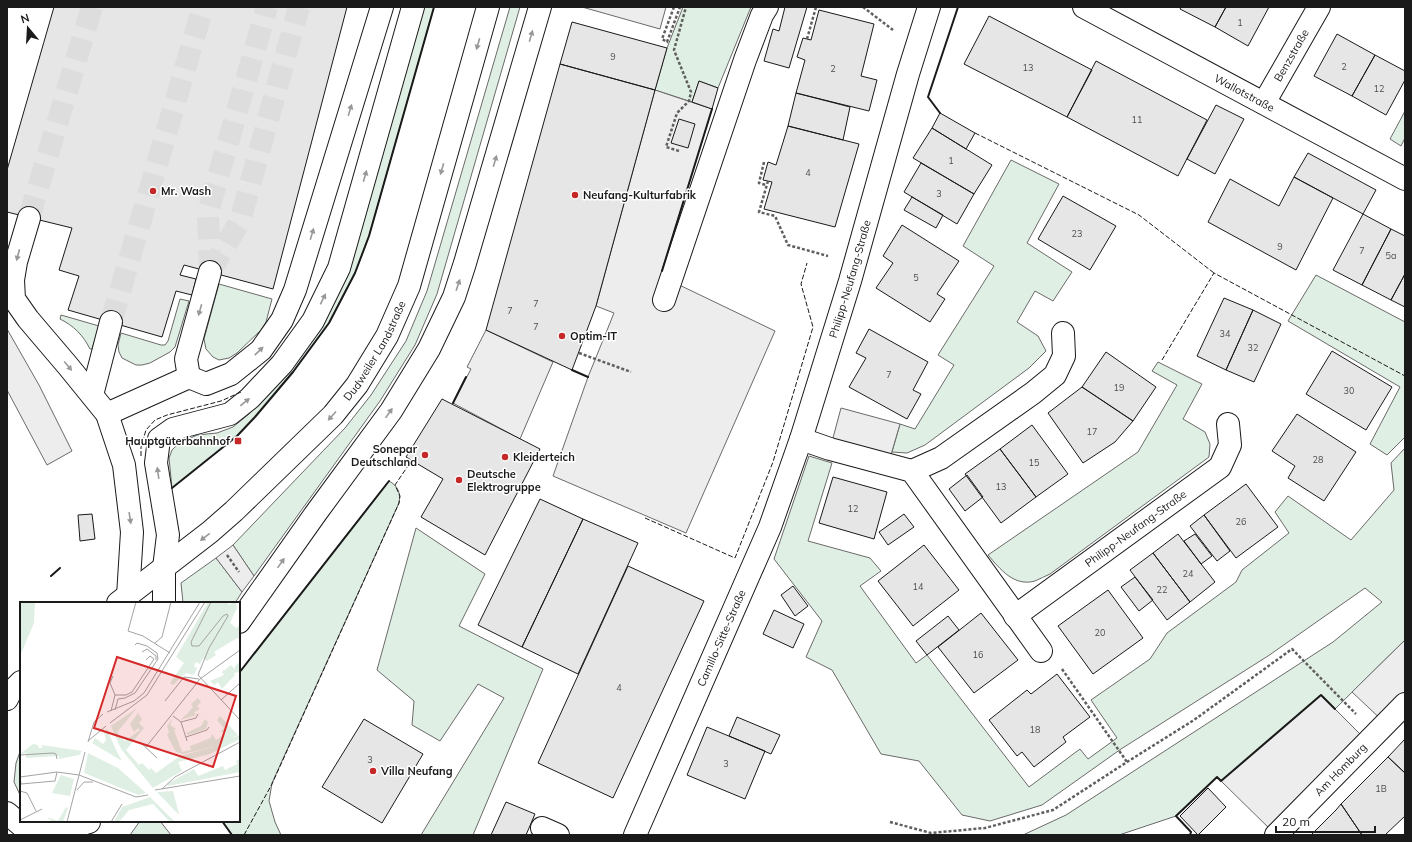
<svg xmlns="http://www.w3.org/2000/svg" width="1412" height="842" viewBox="0 0 1412 842" font-family="Mulish,sans-serif">
	<style>
		.green { fill: #e0efe3; stroke: #6a6a6a }
		.parking { fill: #ededed; stroke: #6a6a6a }
		.building { fill: #e6e6e6; stroke: #1a1a1a }
		.lines { fill: none; stroke-linecap: round; stroke-linejoin: round }
		.minor-tunnel { stroke: #ddd; stroke-width: 22; stroke-dasharray: 22 11; stroke-linecap: butt }
		.minor-casing { stroke: #1a1a1a; stroke-width: 24 }
		.major-casing { stroke: #1a1a1a; stroke-width: 24 }
		.path { stroke: #5f5f5f; stroke-width: 2.5; stroke-dasharray: 3 2; stroke-linecap: butt }
		.minor { stroke: #fff; stroke-width: 22 }
		.major { stroke: #fff; stroke-width: 22 }
		.fence { stroke: #1a1a1a; stroke-width: 1; stroke-dasharray: 5 2; stroke-linecap: butt }
		.wall { stroke: #1a1a1a; stroke-width: 2 }
		.oneway { fill: #989898 }
		.poi-dot { fill: #c62828; stroke: #fff; stroke-width: 1.5 }
		.labels { text-anchor: middle; dominant-baseline: central; stroke-width: 3; stroke-linejoin: round; paint-order: stroke }
		.number-label { font-size: 9px; fill: #4d4d4d }
		.street-label { font-size: 11px; fill: #1a1a1a; stroke: #fff }
		.poi-label { font-size: 11px; font-weight: bold; fill: #1a1a1a; stroke: #fff; text-anchor: start }
		.inset-road { fill: none; stroke: #a3a3a3; stroke-width: 1 }
		.view { fill: #d62828; fill-opacity: 0.15; stroke: #d62828; stroke-width: 2 }
		.inset-edge { fill: none; stroke: #1a1a1a; stroke-width: 2 }
	</style>
	<rect width="100%" height="100%" fill="#fff"/>
	<!-- green -->
	<path class="green" d="M424,7H434L369,236L355,273L329,323L293,372L255,417L237,436L172,488L169,458L172,450L178,444L197,435L217,433L233,427L249,414L288,368L348,270Z
		M510,7H520L437,294L415,345L380,401L254,576L233,545L345,428L371,395L406,341L427,291Z
		M683,7H751L718,88L699,81L692,102L655,90L667,48Z
		M1405,111V138L1401,146L1390,139Z
		M1011,160L1059,184L1027,243L1072,272L1053,301L1035,291L1017,322L1038,336L1046,351L1029,368L925,445L907,453L892,452L900,424L915,429L954,365L938,355L994,266L963,246Z
		M1316,275L1405,322V437L1387,455L1370,444L1400,387L1288,321Z
		M219,284L272,299L266,322L261,330L237,353L229,358L219,360L213,357L206,349L204,339Z
		M180,299L189,301L175,347L170,352L150,363L142,365H136L122,358L119,352L118,345L121,333L161,345H165L168,341Z
		M61,315L99,326L92,349H90C83,335 74,326 60,319Z
		M1158,362L1202,384L1183,419L1205,432L1210,444L1209,457L1050,574C1045,576 1040,579 1035,581C1014,587 1000,569 988,555L1138,452L1177,385L1152,371Z
		M1405,448V640L1335,709L1321,696L1221,781L1217,777L1176,816L1119,835H1023L1066,815L1333,642L1382,602L1365,588L1268,656L1121,749L1042,805L990,821L962,815L919,761L881,754L832,670L806,657L822,621L774,559L809,456L832,463L808,541L870,558L881,571L860,586L916,663L927,655L1029,787L1080,749L1088,759L1117,738L1091,700L1150,659L1167,633L1236,582L1242,570L1289,533L1275,512L1288,496L1351,540L1394,490L1391,463Z
		M389,481C398,486 401,493 399,503L272,783L269,801L275,822L281,835H232L222,821H239V673Z
		M416,528L485,574L459,626L543,669L473,835H421L504,698L478,684L440,741L412,725L414,701L377,670Z
		M216,558L242,592L235,603H183L181,583Z
		M21,749V797L14,782L16,763Z
		M140,821H160L171,835H130Z"/>
	<!-- parking -->
	<path class="parking" d="M582,7H666L660,29Z
		M655,90L712,109L662,271L671,281L775,331L686,533L553,476L588,377L614,313L596,306Z
		M7,329L39,385L72,451L47,465L7,390Z
		M486,330L553,362L520,439L453,403L471,369L467,367Z
		M841,408L900,424L888,465L830,449Z
		M233,545L254,576L242,592L216,558Z
		M1405,640V704L1386,724L1352,692Z
		M1321,695L1368,742L1276,835L1221,781Z"/>
	<!-- building -->
	<path class="building" d="M54,7H347L273,289L184,265L180,275L196,279L192,295L176,291L162,337L68,310L79,276L59,270L72,228L7,212V170Z
		M785,7H807L789,68L764,61L773,29L779,31Z
		M1181,7H1226L1215,27L1180,9Z
		M1226,7H1269L1248,46L1215,27Z
		M819,10L874,24L861,76L877,80L869,111L796,93L805,60L797,57L803,38L811,40Z
		M989,16L1092,70L1067,117L964,64Z
		M572,22L667,48L655,90L560,64Z
		M1337,34L1375,55L1352,96L1314,76Z
		M1375,55L1405,71V80L1386,115L1352,96Z
		M1096,61L1207,120L1178,176L1067,117Z
		M560,64L655,90L596,306L572,370L486,330Z
		M699,81L718,88L712,109L692,102Z
		M796,93L850,107L843,140L788,126Z
		M1216,105L1244,119L1215,174L1187,159Z
		M940,113L975,133L966,149L932,128Z
		M679,119L695,124L688,148L671,143Z
		M788,126L859,144L835,227L764,209L772,182L763,180L768,162L776,165Z
		M932,128L992,165L974,194L913,158Z
		M1308,153L1376,190L1363,214L1294,177Z
		M921,163L974,194L957,224L904,192Z
		M1294,177L1333,198L1296,270L1208,222L1230,179L1279,206Z
		M1063,196L1116,226L1090,270L1038,239Z
		M912,197L943,215L936,228L904,210Z
		M1363,214L1391,229L1362,285L1333,270Z
		M902,225L959,261L937,294L945,299L930,322L876,288L893,263L883,256Z
		M1391,229L1405,236V274L1391,300L1362,285Z
		M1405,274V307L1391,300Z
		M1224,298L1253,310L1226,370L1197,356Z
		M1253,310L1281,324L1254,382L1226,370Z
		M869,329L928,362L913,390L921,394L907,419L849,387L866,358L856,353Z
		M1332,351L1392,387L1366,430L1306,394Z
		M1106,352L1156,387L1133,421L1082,387Z
		M1082,387L1133,421L1115,442L1083,463L1048,413Z
		M442,399L540,449L485,555L421,517L443,479L406,457Z
		M1297,414L1356,452L1324,501L1288,478L1295,466L1272,451Z
		M1032,425L1068,474L1036,497L1000,449Z
		M1000,449L1036,497L1001,523L965,474Z
		M967,475L983,497L965,511L949,489Z
		M833,477L887,492L874,539L819,523Z
		M1246,484L1278,527L1236,558L1204,515Z
		M540,499L583,519L522,647L478,625Z
		M92,514L95,539L80,541L78,515Z
		M904,514L914,527L888,545L879,532Z
		M1204,515L1230,551L1217,561L1190,526Z
		M583,519L638,543L578,674L522,647Z
		M1178,534L1215,582L1190,602L1153,553Z
		M1195,534L1212,556L1201,564L1184,541Z
		M924,545L959,590L913,626L878,581Z
		M1153,553L1190,602L1167,620L1130,570Z
		M628,566L704,601L613,798L538,763Z
		M1135,577L1153,600L1139,611L1121,587Z
		M793,586L808,606L795,616L781,595Z
		M1108,590L1143,638L1093,674L1058,626Z
		M774,610L804,624L793,648L763,634Z
		M981,613L1018,660L974,693L938,647Z
		M948,616L959,630L927,655L916,641Z
		M1057,674L1090,717L1063,737L1066,742L1034,767L1022,752L1017,756L989,720L1027,690L1031,694Z
		M737,717L780,735L771,754L729,736Z
		M364,719L423,754L382,823L322,787Z
		M707,727L765,751L745,799L687,775Z
		M1405,739V773L1388,757Z
		M1388,757L1405,773V816L1385,835H1362L1341,804Z
		M1208,788L1226,807L1198,835L1180,816Z
		M506,802L535,814L526,835H491Z
		M1341,804L1362,835H1311L1336,810Z"/>
	<g class="lines">
		<!-- minor-tunnel -->
		<path class="minor-tunnel" d="M29,218L92,7
			M210,272L240,221L299,7
			M210,272L208,212L267,7
			M111,322L203,7"/>
		<!-- minor casing -->
		<g class="minor-casing">
			<g id="minor">
				<path id="s1" d="M1084,7L1405,179"/>
				<path id="s2" d="M1264,103L1319,7"/>
				<path d="M29,218L16,262L13,280L14,299L28,319L68,366L107,414L124,465L132,532L128,596"/>
				<path d="M664,300L745,60L762,15L767,7"/>
				<path d="M189,377L186,359L210,272"/>
				<path d="M92,395L111,322"/>
				<path d="M107,414L189,377L206,384L231,374L261,350L282,320L295,290L382,7"/>
				<path d="M801,439L830,449L912,471L1041,651"/>
				<path d="M912,471L941,458L1033,393L1055,375L1064,356L1063,333"/>
				<path d="M164,568L168,535L156,463L159,439L173,429L230,414L250,398L282,364L313,321L339,268L413,7"/>
				<path id="s3" d="M1015,616L1220,467L1230,445L1228,424"/>
				<path d="M542,828L558,835"/>
				<path id="s4" d="M635,835L770,527L801,439L850,281L908,74L929,7"/>
				<path id="s5" d="M1276,835L1405,704"/>
			</g>
		</g>
		<!-- major casing -->
		<g class="major-casing">
			<g id="major">
				<path d="M164,568V603"/>
				<path id="s6" d="M118,603L210,532L234,511L333,415L357,385L387,336L409,286L488,7"/>
				<path d="M239,622L316,513L391,411L429,349L454,297L465,263L540,7"/>
				<path d="M7,699L10,693L21,682"/>
				<path d="M7,813L22,826L50,834L89,822"/>
			</g>
		</g>
		<!-- path -->
		<path class="path" d="M674,7L662,39L667,42L680,7
			M863,7L893,30
			M807,39L816,7
			M679,151L666,147L677,113L689,101L691,92L674,50L686,7
			M764,162L759,183L766,185
			M768,181L759,212L775,216L788,245L828,256
			M579,353L631,372
			M227,555L239,572
			M1062,669L1127,762
			M890,822L931,833L985,828L1053,810L1127,762L1194,720L1292,649L1356,714"/>
		<!-- minor -->
		<use href="#minor" class="minor"/>
		<!-- major -->
		<use href="#major" class="major"/>
		<!-- fence -->
		<path class="fence" d="M975,133L1139,215L1214,273
			M1162,360L1214,273L1405,376
			M141,456V447L146,430L155,420L167,415L221,401L241,392
			M645,518L735,558L773,462L813,327L801,284L807,263
			M244,835L272,784L399,503L400,496L395,485L412,460"/>
		<!-- wall -->
		<path class="wall" d="M940,113L928,97L958,7
			M662,271L712,109
			M572,370L588,377
			M453,403L466,377
			M172,488L237,436L255,417L293,372L329,323L355,273L369,236L434,7
			M51,576L60,568
			M239,673L389,481
			M222,821L232,835
			M1190,835L1191,832L1176,816L1217,777L1221,781L1321,695L1335,709"/>
	</g>
	<!-- one-way arrows -->
	<defs><path id="oneway-solid" d="M-6-.8H1V-3.2L6.5 0L1 3.2V.8H-6Z"/></defs>
	<g class="oneway">
		<use href="#oneway-solid" transform="translate(531 36) rotate(-74)"/>
		<use href="#oneway-solid" transform="translate(478 44) rotate(106)"/>
		<use href="#oneway-solid" transform="translate(350 110) rotate(-73)"/>
		<use href="#oneway-solid" transform="translate(495 161) rotate(-74)"/>
		<use href="#oneway-solid" transform="translate(442 169) rotate(106)"/>
		<use href="#oneway-solid" transform="translate(365 176) rotate(-74)"/>
		<use href="#oneway-solid" transform="translate(312 234) rotate(-73)"/>
		<use href="#oneway-solid" transform="translate(18 255) rotate(105)"/>
		<use href="#oneway-solid" transform="translate(458 285) rotate(-71)"/>
		<use href="#oneway-solid" transform="translate(323 299) rotate(-64)"/>
		<use href="#oneway-solid" transform="translate(200 310) rotate(106)"/>
		<use href="#oneway-solid" transform="translate(259 351) rotate(-44)"/>
		<use href="#oneway-solid" transform="translate(68 366) rotate(50)"/>
		<use href="#oneway-solid" transform="translate(245 402) rotate(-39)"/>
		<use href="#oneway-solid" transform="translate(389 413) rotate(-55)"/>
		<use href="#oneway-solid" transform="translate(332 416) rotate(132)"/>
		<use href="#oneway-solid" transform="translate(158 473) rotate(-98)"/>
		<use href="#oneway-solid" transform="translate(130 518) rotate(81)"/>
		<use href="#oneway-solid" transform="translate(205 537) rotate(143)"/>
		<use href="#oneway-solid" transform="translate(281 563) rotate(-55)"/>
	</g>
	<!-- markers -->
	<g class="poi-dot">
		<circle cx="153" cy="191" r="4"/>
		<circle cx="575" cy="195" r="4"/>
		<circle cx="562" cy="336" r="4"/>
		<rect x="234" y="437" width="8" height="8" rx="2"/>
		<circle cx="425" cy="455" r="4"/>
		<circle cx="505" cy="457" r="4"/>
		<circle cx="459" cy="480" r="4"/>
		<circle cx="373" cy="771" r="4"/>
	</g>
	<g class="labels">
		<!-- number labels -->
		<g class="number-label">
			<text x="1240" y="22">1</text>
			<text x="613" y="56">9</text>
			<text x="1344" y="66">2</text>
			<text x="1028" y="67">13</text>
			<text x="833" y="68">2</text>
			<text x="1379" y="88">12</text>
			<text x="1137" y="119">11</text>
			<text x="951" y="160">1</text>
			<text x="808" y="172">4</text>
			<text x="939" y="193">3</text>
			<text x="1077" y="233">23</text>
			<text x="1280" y="246">9</text>
			<text x="1362" y="250">7</text>
			<text x="1391" y="255">5a</text>
			<text x="916" y="277">5</text>
			<text x="536" y="303">7</text>
			<text x="510" y="310">7</text>
			<text x="536" y="326">7</text>
			<text x="1225" y="333">34</text>
			<text x="1253" y="347">32</text>
			<text x="889" y="374">7</text>
			<text x="1119" y="387">19</text>
			<text x="1349" y="390">30</text>
			<text x="1092" y="431">17</text>
			<text x="1318" y="459">28</text>
			<text x="1034" y="462">15</text>
			<text x="1001" y="486">13</text>
			<text x="853" y="508">12</text>
			<text x="1241" y="521">26</text>
			<text x="1188" y="573">24</text>
			<text x="918" y="586">14</text>
			<text x="1162" y="589">22</text>
			<text x="1100" y="632">20</text>
			<text x="978" y="654">16</text>
			<text x="619" y="687">4</text>
			<text x="1035" y="729">18</text>
			<text x="370" y="759">3</text>
			<text x="726" y="763">3</text>
			<text x="1381" y="788">1B</text>
		</g>
		<!-- street labels -->
		<g class="street-label">
			<text stroke="none"><textPath href="#s2" startOffset="55">Benzstraße</textPath></text>
			<text stroke="none"><textPath href="#s1" startOffset="182">Wallotstraße</textPath></text>
			<text stroke="none"><textPath href="#s4" startOffset="597">Philipp-Neufang-Straße</textPath></text>
			<text stroke="none"><textPath href="#s6" startOffset="363">Dudweiler Landstraße</textPath></text>
			<text stroke="none"><textPath href="#s3" startOffset="149">Philipp-Neufang-Straße</textPath></text>
			<text stroke="none"><textPath href="#s4" startOffset="215">Camillo-Sitte-Straße</textPath></text>
			<text stroke="none"><textPath href="#s5" startOffset="92">Am Homburg</textPath></text>
		</g>
		<!-- poi labels -->
		<g class="poi-label">
			<text x="161" y="191">Mr. Wash</text>
			<text x="583" y="195">Neufang-Kulturfabrik</text>
			<text x="570" y="336">Optim-IT</text>
			<text x="230" y="441" text-anchor="end">Hauptgüterbahnhof</text>
			<text x="417" y="449" text-anchor="end">Sonepar<tspan x="417" dy="13">Deutschland</tspan></text>
			<text x="513" y="457">Kleiderteich</text>
			<text x="467" y="474">Deutsche<tspan x="467" dy="13">Elektrogruppe</tspan></text>
			<text x="381" y="771">Villa Neufang</text>
		</g>
	</g>
	<!-- overview -->
	<g transform="translate(20 602)">
		<rect width="220" height="220" fill="#fff"/>
		<path d="M0,0H15L14,21L0,54ZM188,0H206L210,3L212,0L216,1L217,6L210,21L216,26L220,23V37L217,36L194,50L196,53L187,59L183,56L180,62L176,60L174,64L177,66L174,73L166,71L153,83L150,81L164,61L156,55ZM220,60V70L214,71L215,73L202,87L198,80L194,83L190,79L204,73L202,70L211,63L215,67V64ZM178,96L181,100L177,104L180,107L174,110L176,113L160,118L167,112L173,105L171,102ZM117,106L98,129V134L105,139L120,128L118,126L114,130L110,122L118,111L122,117L119,121L124,126L106,148L119,163L122,161L129,168L131,166L136,171L160,154L197,144L163,152L156,150L147,133L149,130L147,124L153,116L150,123L156,127L154,128L162,150L171,148L170,144L191,136L192,132L196,138L201,135L205,130H200L204,126L197,118L200,114L218,133L212,136L220,133V137L190,152L158,160L162,169L133,186L101,147L91,124ZM185,117L188,120L186,127L168,133L166,131L181,124ZM87,127L96,148L102,159L72,141L75,136L83,142L86,138L84,130ZM13,142L18,143L19,146H22V143L62,149L59,153L39,157V154L6,156V151L0,152ZM68,151L98,166L126,191L118,193L64,171ZM220,157V170L148,184L147,182L174,167L178,174L203,164L205,168L217,162L216,159ZM41,173L54,177L50,194L32,191ZM153,189L159,212H158L137,190ZM130,195L155,220H150L133,202L109,208L99,220H94L102,205ZM46,205L48,206L43,220H32L27,215L38,219Z" fill="#e0efe3"/>
		<path class="inset-road" d="M116,0L108,29L123,34L150,51M191,0L171,40L172,44H179L203,14L207,12L208,14L189,46L178,73L220,118M135,41L142,35L151,0M122,50L127,47L136,54V58M95,93H106L112,90L134,57L130,54L126,58M201,98L220,81M145,99L164,75L179,77M95,108L98,97L105,96L115,91L138,57L137,51L127,44L117,41L115,43M91,109L95,93L90,81L93,74M87,110L114,99L124,91L180,0M153,114L161,120L167,139M161,120L176,116L178,112M90,121L127,93L185,0M166,135L187,128L189,125M68,139L86,124M68,140L74,120L83,112M120,140L137,156M126,145L180,77L220,48M0,153L33,151L36,152L37,157M37,170L35,179L1,182L0,175L37,170L59,173M59,173L116,195L128,193M142,187L155,175L220,140M57,188L64,180H73M135,188L220,174M0,189L7,191L16,209M0,218L22,207M47,220L65,150M91,220L102,202"/>
		<path class="view" d="M97,55L216,94L193,165L74,126Z"/>
		<rect width="220" height="220" class="inset-edge"/>
	</g>
	<!-- border -->
	<rect width="1412" height="842" fill="none" stroke="#1a1a1a" stroke-width="16"/>
	<!-- north arrow -->
	<g transform="translate(28 28) rotate(342)" stroke="#ffffff" stroke-width="3" paint-order="stroke">
	<path d="M0-3L7 15L0 10L-7 15Z" fill="#1a1a1a"/>
	<text y="-6" font-size="11" font-weight="bold" text-anchor="middle" fill="#1a1a1a">N</text>
	</g>
	<!-- scale -->
	<path d="M1276 826v6h99v-6" fill="none" stroke="#1a1a1a" stroke-width="2"/>
	<text x="1282" y="826" font-size="12" fill="#1a1a1a" stroke="#ffffff" stroke-width="3" paint-order="stroke">20 m</text>
</svg>
